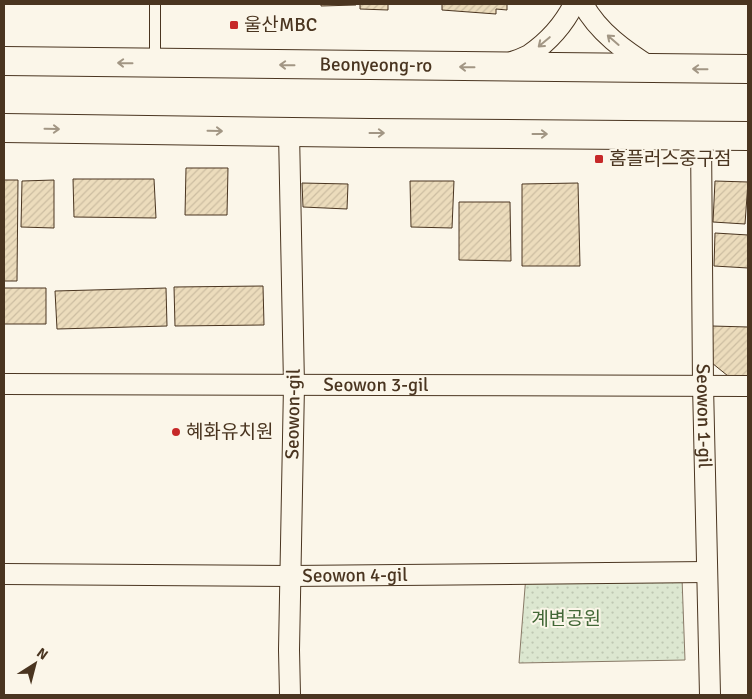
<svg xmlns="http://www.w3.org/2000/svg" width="752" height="699" viewBox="0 0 752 699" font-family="Signika,'Noto Sans KR',sans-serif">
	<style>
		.grass { fill: url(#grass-dots); stroke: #887966 }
		.building { fill: url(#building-hatch); stroke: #4a3520 }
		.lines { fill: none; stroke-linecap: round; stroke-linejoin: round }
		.lane-casing { stroke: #4a3520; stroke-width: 12 }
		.street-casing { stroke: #4a3520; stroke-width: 22 }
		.secondary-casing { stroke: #4a3520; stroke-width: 30 }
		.lane { stroke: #fbf6e9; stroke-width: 10 }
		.street { stroke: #fbf6e9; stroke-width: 20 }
		.secondary { stroke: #fbf6e9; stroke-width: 28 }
		.oneway { stroke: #a29684 }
		.poi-dot { fill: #c62828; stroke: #fbf6e9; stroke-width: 2 }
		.labels { text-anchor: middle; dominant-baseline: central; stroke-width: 4; stroke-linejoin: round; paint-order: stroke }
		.poi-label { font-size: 19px; fill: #4a3520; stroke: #fbf6e9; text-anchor: start }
		.street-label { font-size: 19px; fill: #4a3520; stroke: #fbf6e9 }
		.park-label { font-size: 19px; fill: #436837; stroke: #fbf6e9 }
	</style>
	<defs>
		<pattern id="grass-dots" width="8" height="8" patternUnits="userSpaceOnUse" patternTransform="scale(1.25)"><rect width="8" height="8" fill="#dce7d0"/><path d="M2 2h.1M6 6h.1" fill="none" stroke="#bec7b2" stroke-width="1.8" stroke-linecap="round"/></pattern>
		<pattern id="building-hatch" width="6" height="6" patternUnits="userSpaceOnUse" patternTransform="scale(1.25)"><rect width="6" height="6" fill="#ecdcbc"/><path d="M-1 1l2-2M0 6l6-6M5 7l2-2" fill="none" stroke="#ccbda1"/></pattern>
	</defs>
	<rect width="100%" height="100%" fill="#fbf6e9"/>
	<!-- grass -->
	<path class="grass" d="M526,575L682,578L685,660L519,663Z"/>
	<!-- building -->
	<path class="building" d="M321,4H356V5L321,6Z
		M360,4H388V10L360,9Z
		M442,4H507V10L496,9V14L442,10Z
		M186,168H228L227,215H185Z
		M73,179H154L156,218L74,217Z
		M4,180H18L17,281H4Z
		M54,180V228L21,227L22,181Z
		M410,181H454L452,228L411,227Z
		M715,181L748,182L745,224L713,222Z
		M302,183L348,184L347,209L303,207Z
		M578,183L580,266H522V184Z
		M459,202H510L511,261L459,260Z
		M715,233L748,235V268L714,266Z
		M263,286L264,325L175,326L174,287Z
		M4,288H46V324H4Z
		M166,288L167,326L57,329L55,291Z
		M712,326L748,327V376H728L712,363Z"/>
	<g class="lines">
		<!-- lane casing -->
		<g class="lane-casing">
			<path id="lane" d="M155,63V4"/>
		</g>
		<!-- street casing -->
		<g class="street-casing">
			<g id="street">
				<path d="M583,4C598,32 625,51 652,68"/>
				<path d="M507,64C514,61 522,59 529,55C548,42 564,24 574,4"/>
				<path d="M289,132L294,385L289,650L290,695"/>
				<path id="s1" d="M701,136L703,385L710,695"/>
				<path id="s2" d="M4,384L748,386"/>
				<path id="s3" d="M4,574L290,576L707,572"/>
			</g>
		</g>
		<!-- secondary casing -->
		<g class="secondary-casing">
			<g id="secondary">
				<path id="s4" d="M4,61L748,69"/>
				<path d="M4,128L370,133L748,136"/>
			</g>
		</g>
		<!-- lane -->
		<use href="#lane" class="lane"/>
		<!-- street -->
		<use href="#street" class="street"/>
		<!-- secondary -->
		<use href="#secondary" class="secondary"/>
	</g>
	<!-- one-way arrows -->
	<defs><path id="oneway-shaft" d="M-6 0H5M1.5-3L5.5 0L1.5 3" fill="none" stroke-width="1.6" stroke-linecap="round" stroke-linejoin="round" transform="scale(1.25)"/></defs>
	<g class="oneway">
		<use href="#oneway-shaft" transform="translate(613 40) rotate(-139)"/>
		<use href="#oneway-shaft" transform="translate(544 42) rotate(140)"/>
		<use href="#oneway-shaft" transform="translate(125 63) rotate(-179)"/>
		<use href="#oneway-shaft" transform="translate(287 65) rotate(-179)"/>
		<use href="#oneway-shaft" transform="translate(467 67) rotate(-179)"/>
		<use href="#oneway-shaft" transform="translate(700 69) rotate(-179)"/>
		<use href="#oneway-shaft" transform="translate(52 129) rotate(1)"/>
		<use href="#oneway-shaft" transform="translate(215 131) rotate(1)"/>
		<use href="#oneway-shaft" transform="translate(377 133)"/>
		<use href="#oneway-shaft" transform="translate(540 134)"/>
	</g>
	<!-- markers -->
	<g class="poi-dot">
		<rect x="229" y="20" width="10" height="10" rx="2.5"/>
		<rect x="594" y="154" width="10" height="10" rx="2.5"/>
		<circle cx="176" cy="432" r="5"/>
	</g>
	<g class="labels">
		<!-- poi labels -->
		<g class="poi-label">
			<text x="244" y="25">울산MBC</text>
			<text x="609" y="159">홈플러스중구점</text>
			<text x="186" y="432">혜화유치원</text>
		</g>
		<!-- street labels -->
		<g class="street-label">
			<text stroke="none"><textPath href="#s4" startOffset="372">Beonyeong-ro</textPath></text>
			<text stroke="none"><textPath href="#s2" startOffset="372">Seowon 3-gil</textPath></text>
			<text transform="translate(293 414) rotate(-89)">Seowon-gil</text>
			<text stroke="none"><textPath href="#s1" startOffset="280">Seowon 1-gil</textPath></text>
			<text stroke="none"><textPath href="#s3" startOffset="351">Seowon 4-gil</textPath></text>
		</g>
		<!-- park labels -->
		<g class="park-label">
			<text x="566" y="619">계변공원</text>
		</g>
	</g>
	<!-- border -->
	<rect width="752" height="699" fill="none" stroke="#4a3520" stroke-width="10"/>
	<!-- north arrow -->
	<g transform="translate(35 664) rotate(36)" stroke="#fbf6e9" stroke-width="4" paint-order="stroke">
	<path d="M0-4L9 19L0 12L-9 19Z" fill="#4a3520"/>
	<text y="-8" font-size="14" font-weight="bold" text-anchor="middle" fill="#4a3520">N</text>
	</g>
</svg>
